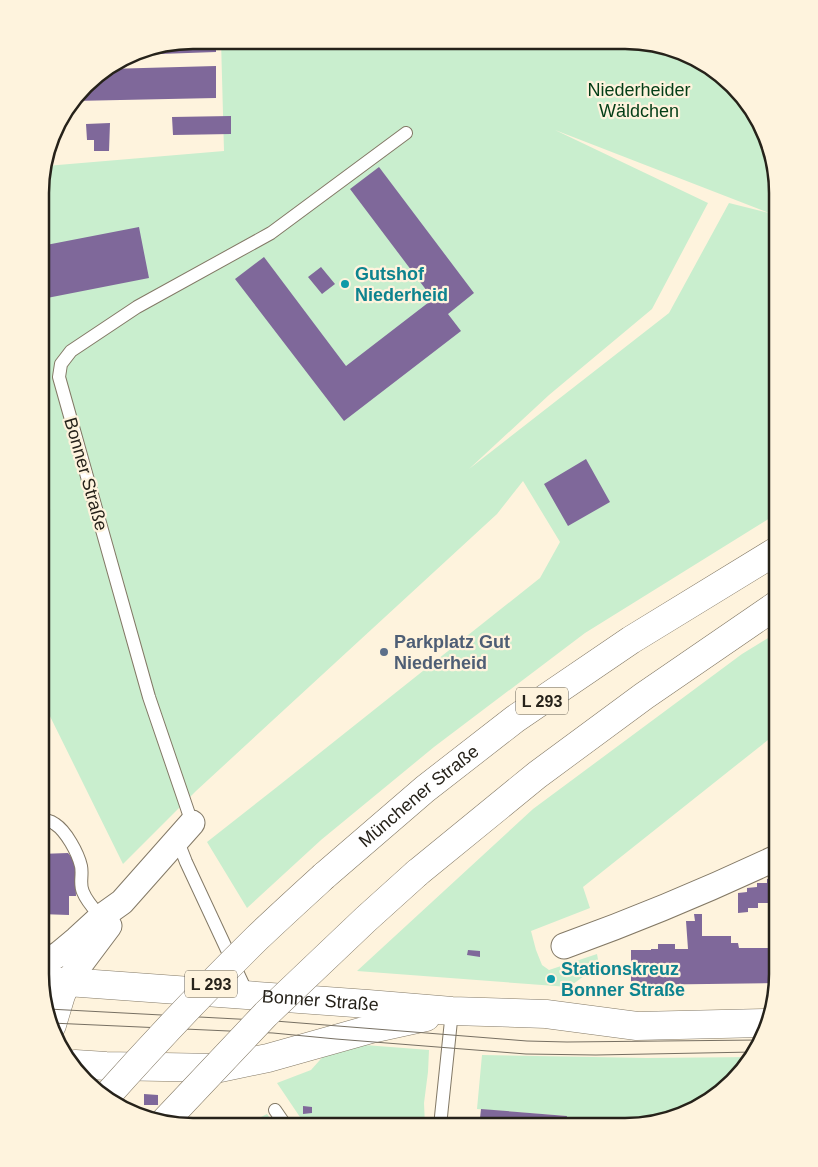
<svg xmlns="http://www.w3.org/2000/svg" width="818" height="1167" viewBox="0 0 818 1167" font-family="Arial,sans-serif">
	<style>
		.green { fill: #c9eece; fill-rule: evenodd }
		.building { fill: #7f689a }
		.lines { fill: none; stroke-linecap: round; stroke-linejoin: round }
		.lane-casing { stroke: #837966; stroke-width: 14 }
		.street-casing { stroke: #837966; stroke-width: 27 }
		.secondary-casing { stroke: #837966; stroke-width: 29 }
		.highway-casing { stroke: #837966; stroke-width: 29 }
		.lane { stroke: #fff; stroke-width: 12 }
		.street { stroke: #fff; stroke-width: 25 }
		.secondary { stroke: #fff; stroke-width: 28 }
		.highway { stroke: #fff; stroke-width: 28 }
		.tram { stroke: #777063; stroke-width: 1 }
		.highway-bridge-casing { stroke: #837966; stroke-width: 29; stroke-linecap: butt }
		.highway-bridge { stroke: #fff; stroke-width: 28 }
		.culture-dot { fill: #0f9aa8; stroke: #fef3dd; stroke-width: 2 }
		.service-dot { fill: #5c6f8a; stroke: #fef3dd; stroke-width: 2 }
		.labels { text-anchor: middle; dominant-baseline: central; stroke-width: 4.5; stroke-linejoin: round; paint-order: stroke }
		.shield { fill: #fef3dd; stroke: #676154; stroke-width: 1 }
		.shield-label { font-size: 16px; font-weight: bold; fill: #26221a }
		.park-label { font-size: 18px; fill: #033d16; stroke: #fef3dd }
		.culture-label { font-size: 18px; font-weight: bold; fill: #0d838f; stroke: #fef3dd; text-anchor: start }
		.street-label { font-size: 18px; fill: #26221a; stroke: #fef3dd }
		.service-label { font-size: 18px; font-weight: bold; fill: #4e5e75; stroke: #fef3dd; text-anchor: start }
		.rim { fill: none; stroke: #26221a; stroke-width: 2.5 }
	</style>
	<rect width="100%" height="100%" fill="#fef3dd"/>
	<!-- green -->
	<path class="green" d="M221,40L645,41L718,71L762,126L778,193V513L585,633L434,747L321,840L247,908L207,842L277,787L540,578L560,542L523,481L497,514L196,791L123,864L40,696L41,173L43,169L46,166L224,151ZM555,130L769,213L729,203L669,313L469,469L549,395L652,309L708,203Z
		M778,632V732L583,887L590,908L531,931L536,950L542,965L549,970L597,954L599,965L569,987L357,971L533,809L742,654Z
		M352,1044L429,1050L428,1072L424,1103L425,1126H306L277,1083L311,1070L327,1052Z
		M482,1055L647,1058L753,1057L752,1059L692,1111L625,1127H566L567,1116L477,1109Z
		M267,1114L276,1126H243Z"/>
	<!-- building -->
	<path class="building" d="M193,40H216V52L132,55L143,48Z
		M216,66V98L73,101L92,78L107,69Z
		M231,116V134L173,135L172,117Z
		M59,120L60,141H52L54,134Z
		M110,123L109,151H94V140H87L86,124Z
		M379,167L474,293L448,314L461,331L344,421L235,279L264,257L346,366L433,299L350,189Z
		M139,227L149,278L47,298L41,268V246Z
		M321,267L335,284L322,294L308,277Z
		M586,459L610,502L568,526L544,484Z
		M68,853L73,859L75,868L76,896H69V915L40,914V854Z
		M776,875H778L777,898L768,899V903H758V908H748V912L738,913V893L747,892V888L757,887V883H767V879H776Z
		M694,914H702V936H731V943H738L739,948H778V983L631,985V950H651V949H658V944H675V949H688L686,921H695Z
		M468,950L480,951V957L467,955Z
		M144,1094L158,1095V1105H144Z
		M303,1106L312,1107V1113L303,1114Z
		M481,1109L567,1116L566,1123H580V1127H479Z"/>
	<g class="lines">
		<!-- lane casing -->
		<g class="lane-casing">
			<path id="lane" d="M40,820C46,820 50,820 55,824C66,831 78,853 81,866C83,875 79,884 83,892C87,902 94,909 101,917
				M192,823L149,697L59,377L61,364L71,351L137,307L271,233L406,133
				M177,839L186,862L248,995
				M275,1110L286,1126
				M440,1126L452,1011"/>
		</g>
		<!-- street casing -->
		<g class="street-casing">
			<path id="street" d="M564,946C636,920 708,890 778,857
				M40,966L59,954L77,939L101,917L122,902L192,823
				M67,982L109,926"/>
		</g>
		<!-- secondary casing -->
		<g class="secondary-casing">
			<g id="secondary">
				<path id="s1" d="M42,981L67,982L368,1004L452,1011L546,1014L637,1026L764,1023"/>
				<path d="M52,1025L61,995L67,982"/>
				<path d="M75,1064L106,1066L220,1068L268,1058L371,1029L426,1017"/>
			</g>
		</g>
		<!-- highway casing -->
		<g class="highway-casing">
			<g id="highway">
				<path d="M417,873L537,775L644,696L778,604"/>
				<path id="s2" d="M324,876L425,789L515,719L631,640L778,550"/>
			</g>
		</g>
		<!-- lane -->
		<use href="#lane" class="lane"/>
		<!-- street -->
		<use href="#street" class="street"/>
		<!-- secondary -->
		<use href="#secondary" class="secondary"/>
		<!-- highway -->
		<use href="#highway" class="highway"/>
		<!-- tram -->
		<path class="tram" d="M48,1009L275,1021L527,1041L567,1042L759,1040
			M51,1023L273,1033L336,1039L526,1054L596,1055L754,1052"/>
		<!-- highway-bridge casing -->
		<g class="highway-bridge-casing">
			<path id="highway-bridge" d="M105,1098C154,1043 204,990 257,938C279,917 301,897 324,876
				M164,1122L266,1014L366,919L417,873"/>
		</g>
		<!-- highway-bridge -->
		<use href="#highway-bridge" class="highway-bridge"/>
	</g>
	<!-- markers -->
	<g class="culture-dot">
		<circle cx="345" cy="284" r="5"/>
		<circle cx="551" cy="979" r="5"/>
	</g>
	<circle class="service-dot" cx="384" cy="652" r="5"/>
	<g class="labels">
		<!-- shield labels -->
		<g class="shield">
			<rect x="516" y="687.5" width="52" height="27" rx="4"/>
			<rect x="185" y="970.5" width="52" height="27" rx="4"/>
		</g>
		<g class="shield-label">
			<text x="542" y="701">L 293</text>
			<text x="211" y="984">L 293</text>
		</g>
		<!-- park labels -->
		<g class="park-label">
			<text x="639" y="90">Niederheider<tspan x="639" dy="21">Wäldchen</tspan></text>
		</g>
		<!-- culture labels -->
		<g class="culture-label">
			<text x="355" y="274">Gutshof<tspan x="355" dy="21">Niederheid</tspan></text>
			<text x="561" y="969">Stationskreuz<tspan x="561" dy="21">Bonner Straße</tspan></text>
		</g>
		<!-- street labels -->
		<g class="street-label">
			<text transform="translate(86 474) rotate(74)">Bonner Straße</text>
			<text stroke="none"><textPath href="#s2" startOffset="124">Münchener Straße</textPath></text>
			<text stroke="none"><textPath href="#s1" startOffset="279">Bonner Straße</textPath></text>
		</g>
		<!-- service labels -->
		<g class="service-label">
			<text x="394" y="642">Parkplatz Gut<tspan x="394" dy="21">Niederheid</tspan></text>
		</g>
	</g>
	<!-- crop -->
	<path d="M0 0H818V1167H0ZM193 49H625A144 144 0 0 1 769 193V974A144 144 0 0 1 625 1118H193A144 144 0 0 1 49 974V193A144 144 0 0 1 193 49Z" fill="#fef3dd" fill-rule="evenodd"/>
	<path class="rim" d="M193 49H625A144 144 0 0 1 769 193V974A144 144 0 0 1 625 1118H193A144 144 0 0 1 49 974V193A144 144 0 0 1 193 49Z"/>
</svg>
